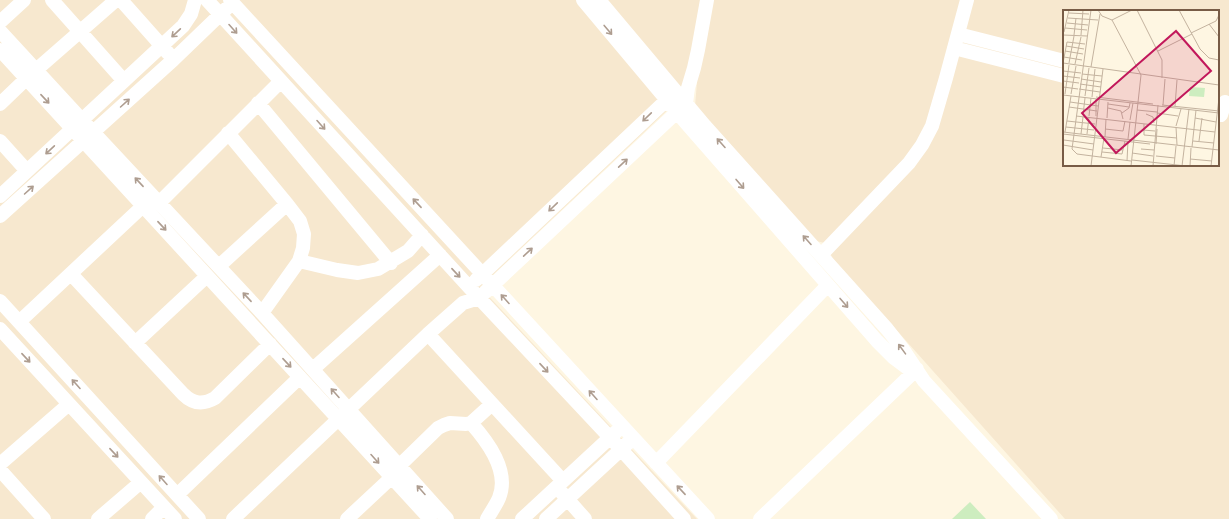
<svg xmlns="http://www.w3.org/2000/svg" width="1229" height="519" viewBox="0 0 1229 519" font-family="'Golos Text',sans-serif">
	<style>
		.residential { fill: #f7e8cf; fill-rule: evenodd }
		.green { fill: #cdedbf }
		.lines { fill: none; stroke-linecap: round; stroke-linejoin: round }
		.minor { stroke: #fff; stroke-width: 14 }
		.oneway { stroke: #ae9d90 }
		.inset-road { fill: none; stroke: #c4b39f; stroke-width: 1 }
		.view { fill: #c2185b; fill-opacity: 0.15; stroke: #c2185b; stroke-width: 2 }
		.inset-edge { fill: none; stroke: #785c46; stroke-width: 2 }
	</style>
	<rect width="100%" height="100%" fill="#fef6e2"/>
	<!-- residential -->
	<path class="residential" d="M0,0H1229V519H1065L833,259L825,243L816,241L695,106L697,82L480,287L697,519H0ZM1064,11H1218V165H1064Z"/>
	<!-- green -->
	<path class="green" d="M970,502L986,519H952Z"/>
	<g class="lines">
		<!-- minor -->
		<path class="minor" d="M52,0L124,81
			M121,0L168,53
			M207,0L479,298L617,445L684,519
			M230,0L708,519
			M583,0L687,124L877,341L894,358L914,373
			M599,0L705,126L887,329L902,348L924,381L1051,519
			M0,22L24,0
			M0,31L93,132L262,313L447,519
			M958,34L1064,61
			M954,48L1064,76
			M0,50L430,519
			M36,70L116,0
			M258,103L391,263
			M0,104L26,79
			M1221,115L1225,102
			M228,133L287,204L300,221L304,234L303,248L299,261L262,313
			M0,141L27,171
			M0,196L183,26L191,14L195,0
			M159,203L281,81
			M0,216L173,60L227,8
			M821,255L909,163L922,145L932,126L946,78L967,0
			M299,261L337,270L358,273L378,269L408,251L422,235
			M219,266L287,204
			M71,274L183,394C193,404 203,405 215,398L270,344
			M476,280L673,94
			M0,301L199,519
			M19,322L143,206
			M0,329L175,519
			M428,334L563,481
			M135,343L207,276
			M313,369L440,255
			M471,423C488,442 510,471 499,498C496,505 491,512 487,519
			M656,463L828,285
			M0,464L69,404
			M399,466L438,428L444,425L450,423L466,424L471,423L492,404
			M0,470L44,519
			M562,493L585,519
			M177,495L300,377
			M98,519L141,482
			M152,519L164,507
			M233,519L428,334L463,303L479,298L677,112L686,103L688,88L694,68L698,50L707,0
			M347,519L392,477
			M522,519L616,432
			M546,519L628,443
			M760,519L917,369"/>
	</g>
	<!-- one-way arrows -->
	<defs><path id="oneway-shaft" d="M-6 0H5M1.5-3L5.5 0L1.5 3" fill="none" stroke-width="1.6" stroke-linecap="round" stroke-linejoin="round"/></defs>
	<g class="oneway">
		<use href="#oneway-shaft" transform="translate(233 29) rotate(48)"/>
		<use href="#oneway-shaft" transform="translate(608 30) rotate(50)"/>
		<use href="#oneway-shaft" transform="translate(176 33) rotate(137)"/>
		<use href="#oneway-shaft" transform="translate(45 99) rotate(47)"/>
		<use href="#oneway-shaft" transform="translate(125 103) rotate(-42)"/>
		<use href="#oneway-shaft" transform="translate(647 117) rotate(136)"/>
		<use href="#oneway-shaft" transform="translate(321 125) rotate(48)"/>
		<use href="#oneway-shaft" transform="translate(721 143) rotate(-132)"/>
		<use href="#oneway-shaft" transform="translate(50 150) rotate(137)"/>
		<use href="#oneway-shaft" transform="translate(623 163) rotate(-43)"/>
		<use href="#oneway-shaft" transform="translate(139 182) rotate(-133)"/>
		<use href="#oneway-shaft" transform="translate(740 184) rotate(49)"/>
		<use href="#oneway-shaft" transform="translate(29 190) rotate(-42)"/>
		<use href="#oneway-shaft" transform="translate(417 203) rotate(-133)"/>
		<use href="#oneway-shaft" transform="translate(553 207) rotate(136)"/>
		<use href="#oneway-shaft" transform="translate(162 226) rotate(47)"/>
		<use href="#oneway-shaft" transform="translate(807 240) rotate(-132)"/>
		<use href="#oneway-shaft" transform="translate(528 252) rotate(-43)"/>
		<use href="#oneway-shaft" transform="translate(456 273) rotate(47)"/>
		<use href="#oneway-shaft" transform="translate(247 297) rotate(-133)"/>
		<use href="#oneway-shaft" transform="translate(505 299) rotate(-132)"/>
		<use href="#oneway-shaft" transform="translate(844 303) rotate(49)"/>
		<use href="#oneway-shaft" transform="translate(902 349) rotate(-126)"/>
		<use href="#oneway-shaft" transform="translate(26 358) rotate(47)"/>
		<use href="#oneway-shaft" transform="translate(287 363) rotate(47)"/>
		<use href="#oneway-shaft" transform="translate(544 368) rotate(47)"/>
		<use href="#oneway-shaft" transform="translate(76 384) rotate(-132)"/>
		<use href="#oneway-shaft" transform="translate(335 393) rotate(-132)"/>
		<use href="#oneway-shaft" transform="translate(593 395) rotate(-132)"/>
		<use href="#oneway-shaft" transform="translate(114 453) rotate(47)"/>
		<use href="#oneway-shaft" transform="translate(375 459) rotate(48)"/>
		<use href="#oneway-shaft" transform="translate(163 480) rotate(-132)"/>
		<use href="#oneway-shaft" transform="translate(421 490) rotate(-132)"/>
		<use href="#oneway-shaft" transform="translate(681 490) rotate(-133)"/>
	</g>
	<!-- overview -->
	<g transform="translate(1063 10)">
		<rect width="156" height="156" fill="#fef6e2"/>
		<path d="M127,77L142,78L141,87L126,86Z" fill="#cdedbf"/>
		<path class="inset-road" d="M28,0L9,139L14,144L68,151M35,0L39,6L49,10L69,0M74,0L99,50V68M116,0L137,39L146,48L156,50M6,3L26,4M5,8L35,10M49,10L78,65L68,156M4,13L25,15M146,14L156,27M2,18L24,20M1,22L6,0M128,23L153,11L156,5M0,25L24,26M11,25L13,8M18,25L20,0M3,36L21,39M2,41L20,44M95,41L129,24M1,47L19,50M0,53L156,75M0,53L4,32L22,34M6,53L11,26M12,54L18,27M28,57L37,4M0,61L18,63M19,64L39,66M0,66L17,68M18,69L38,72M0,71L16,73M17,74L38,77M0,77L15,79M16,79L37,82M2,84L6,55M8,84L13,56M0,85L156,103M22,86L26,58M29,87L32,59M33,87L90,94M33,89V106M7,92L35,96M45,94L66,97M99,95L156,101M100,95L102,69M112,96L114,70M6,97L34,101M45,98L58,101L60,109M74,100L94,102M59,103L66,98L67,93M94,103L115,106M83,104L90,107L91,113M20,105L22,88M13,106L152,122M26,106L28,88M44,108L45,92M132,108L153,112M67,110L70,93M4,111L32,114M81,114V125L114,128M113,116L118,99M3,117L31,120M113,117L114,135M42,119L60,121L62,111M80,120L92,121M0,122L156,140M2,122L8,86M0,124L87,134M18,124L20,107M24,124L26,107M42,127L43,109M65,129L67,112M1,130L31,134M130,131L151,133M136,131L139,108M93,134L94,119M0,135L30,140M129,137L133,100M40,138L60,140M78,139L91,140M39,142L59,144L62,131M69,143L90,146M93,146L112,148M38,147L41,128M127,149L149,151M69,150L123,156M64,151L65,131M28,156L40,59M90,156L95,95M111,156L113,136M119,156L126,99M127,156L128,138M148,156L156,88"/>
		<path class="view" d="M113,21L148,61L53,143L19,103Z"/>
		<rect width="156" height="156" class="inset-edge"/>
	</g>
</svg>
